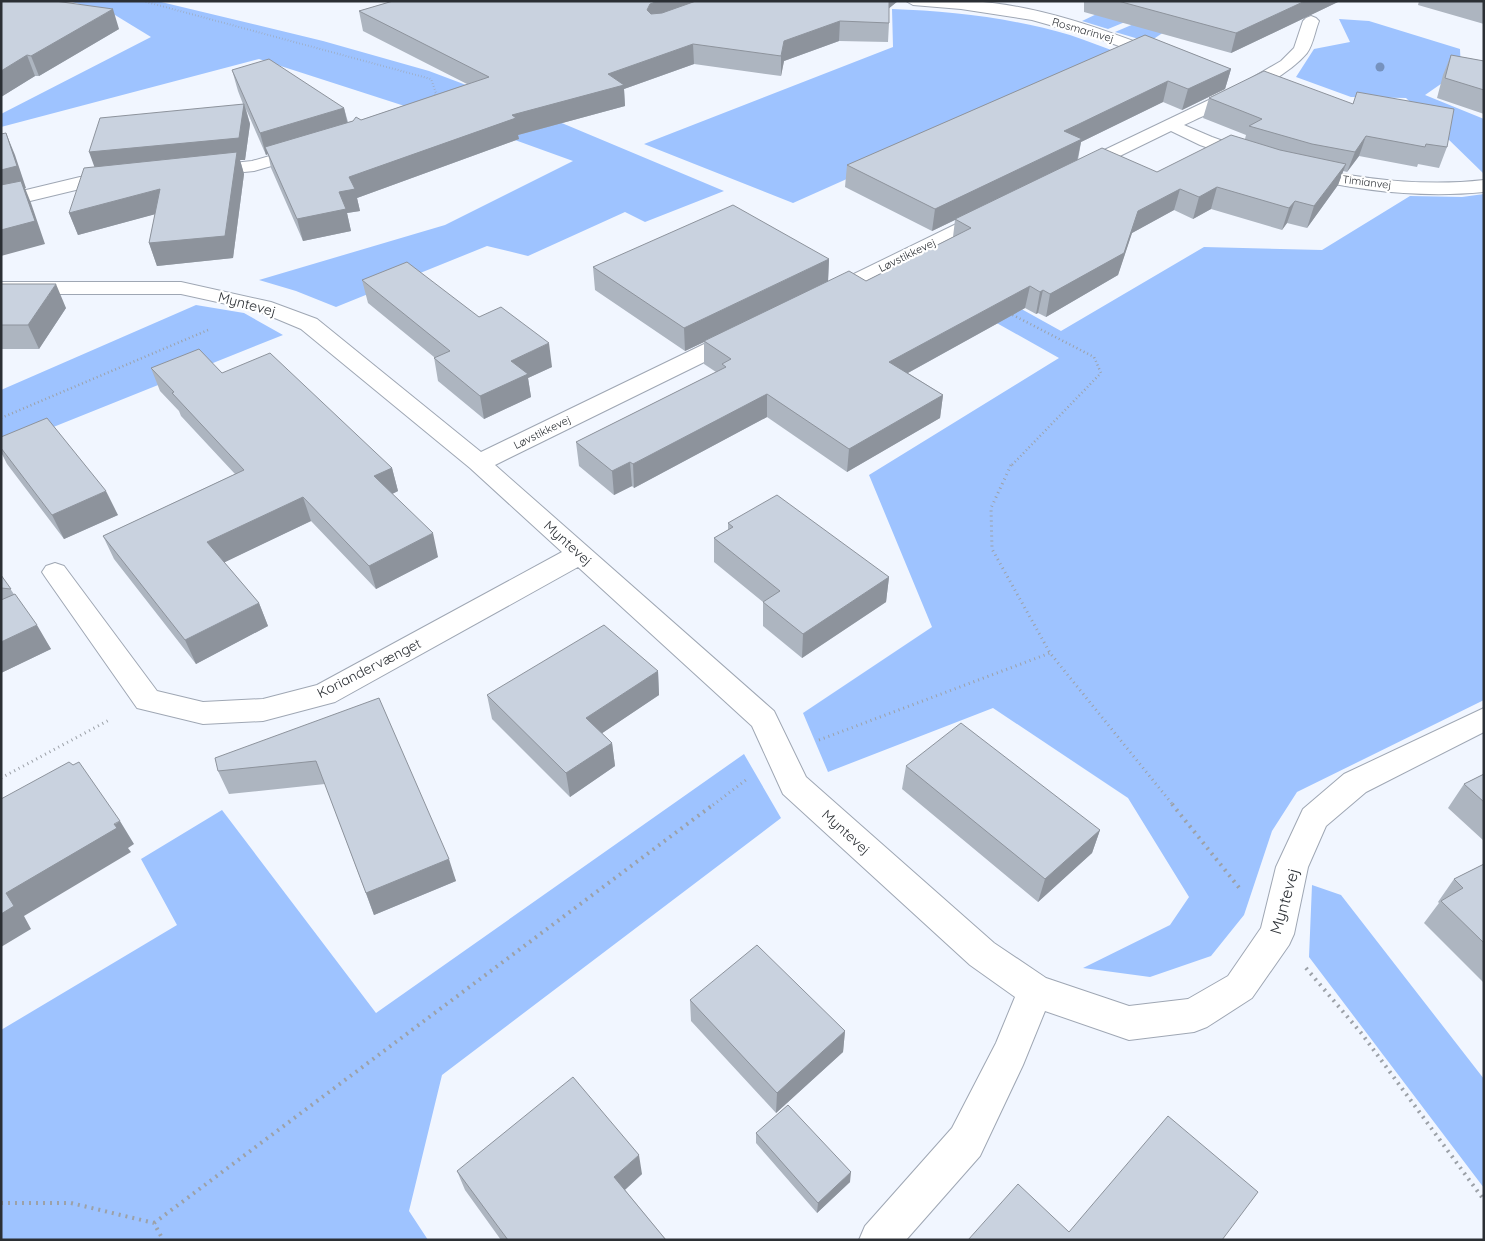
<svg xmlns="http://www.w3.org/2000/svg" width="1485" height="1241" viewBox="0 0 1485 1241" font-family="Quicksand,sans-serif">
	<style>
		.green { fill: #9ec3ff }
		.lines { fill: none; stroke-linecap: round; stroke-linejoin: round }
		.minor-casing { stroke: #9fa7b4; stroke-width: 2 }
		.path-far3 { stroke: #9ca1a8; stroke-width: 2; stroke-dasharray: 0.5 2.5; stroke-linecap: butt }
		.path-far2 { stroke: #9ca1a8; stroke-width: 2.5; stroke-dasharray: 1 3; stroke-linecap: butt }
		.path-far1 { stroke: #9ca1a8; stroke-width: 3; stroke-dasharray: 1 4; stroke-linecap: butt }
		.path { stroke: #9ca1a8; stroke-width: 4; stroke-dasharray: 2 5; stroke-linecap: butt }
		.minor { fill: #fff; fill-rule: evenodd }
		.tree { fill: #7692be }
		.wall { fill: #adb5c0 }
		.shaded-wall { fill: #8d939c }
		.building { fill: #c9d2df; stroke: #8d939c }
		.labels { text-anchor: middle; dominant-baseline: central; stroke-width: 4.5; stroke-linejoin: round; paint-order: stroke }
		.far-street-label { font-size: 11px; fill: #2b2f34; stroke: #fff }
		.street-label { font-size: 14px; fill: #2b2f34; stroke: #fff }
		.near-street-label { font-size: 16px; fill: #2b2f34; stroke: #fff }
	</style>
	<rect width="100%" height="100%" fill="#f1f6ff"/>
	<!-- green -->
	<path class="green" d="M69,1H157L323,41L429,71L514,103L724,191L645,222L625,212L528,256L487,246L336,307L296,291L259,280L445,225L573,161L435,111L417,110L259,59L1,127V114L151,37L115,15Z
		M1124,1L1159,8L1108,29L1082,21Z
		M892,9C952,11 1012,18 1070,35C1088,41 1106,48 1124,55L793,203L644,144L893,47Z
		M1169,9L1197,10L1149,42L1115,32Z
		M1339,19L1369,21L1460,49L1461,70L1425,95L1484,119V174L1406,98L1351,97L1296,77L1314,49L1350,42Z
		M1484,194V700L1297,792L1272,831L1244,915L1211,956L1150,977L1083,968L1170,925L1189,897L1128,798L993,708L828,772L803,713L932,627L869,475L1059,358L906,272L931,259L1061,331L1204,247L1322,250L1410,196L1462,197Z
		M196,305L244,313L283,335L1,448V390Z
		M744,754L781,818L442,1075L409,1211L428,1240H1V1030L177,925L141,859L222,810L376,1013Z
		M1312,885L1341,895L1484,1079V1188L1309,957Z"/>
	<g class="lines">
		<!-- minor casing -->
		<g class="minor-casing">
			<path id="minor" d="M906,1C928,1 950,0 971,1C1039,5 1105,30 1168,54L1170,57L1168,60H1156L1103,40L1032,20L961,9L913,5Z
				M1311,16L1316,18L1319,21C1315,31 1313,45 1307,53C1283,82 1219,108 1184,125L1212,137L1254,152L1257,156L1254,160L1248,161L1242,160L1200,145L1171,131L1085,173L1079,174L1073,173L1070,169L1073,165L1238,86L1281,61L1294,48L1303,21L1306,18Z
				M304,146L310,147L313,151L310,155L254,171L205,176L199,175L196,171L199,167L205,166L252,161Z
				M1304,167C1363,179 1423,187 1484,180V192C1422,198 1358,191 1298,176L1295,172L1298,168Z
				M115,174L121,176L124,180L121,184L80,189L1,208V196L80,177Z
				M987,209L994,211L997,215L994,219L835,298L828,300L821,298L818,294L821,290Z
				M1,282H181L271,302L317,319L481,452L729,332L737,331L745,332L748,337L745,342L495,465L774,711L806,777L994,943L1046,978L1129,1006L1188,999L1228,976L1261,928L1276,867L1303,809L1344,774L1484,708V732L1366,792L1326,826L1308,867L1294,934L1289,945L1252,998L1207,1027L1194,1032L1129,1040L1045,1011L1023,1065L980,1156L906,1240H859L865,1226L952,1128L996,1043L1015,997L970,965L783,794L752,726L578,567L335,702L263,721L203,724L137,708L46,578L42,572L46,566L55,563L64,566L157,691L203,702L263,699L317,685L562,552L470,468L301,329L258,311L181,294H1Z"/>
		</g>
		<!-- path-far3 -->
		<path class="path-far3" d="M143,1L431,79L436,93L434,97"/>
		<!-- path-far2 -->
		<path class="path-far2" d="M1009,313L1094,357L1101,373L1010,467
			M1,418L208,330"/>
		<!-- path-far1 -->
		<path class="path-far1" d="M1011,465L991,508L992,549L1050,653L1173,805
			M819,740L1050,653
			M1,778L111,719
			M713,805L746,780"/>
		<!-- path -->
		<path class="path" d="M1172,804L1241,890
			M1306,968L1362,1034L1484,1200
			M1,1203H71L154,1223L163,1240
			M154,1223L714,804"/>
		<!-- minor -->
		<use href="#minor" class="minor"/>
	</g>
	<!-- trees -->
	<circle class="tree" cx="1380" cy="67" r="4.5"/>
	<!-- wall -->
	<path class="wall" d="M1,1L119,29L39,76H35L1,97Z
		M393,1H898L889,8V23L888,42L839,41L784,61L781,76L694,64L624,89L625,106L518,135L519,139L357,198L360,211L347,213L351,231L303,241L271,168L268,154L266,155L246,109L250,124L245,160H240L244,174L233,258L157,266L149,243L155,214L78,235L69,213L95,167L243,104L238,91L232,70L344,108L348,122L361,120L467,84L363,31L359,11Z
		M1084,1H1340L1231,53L1084,12Z
		M1419,1H1484V24L1418,5Z
		M1145,35L1231,69L1225,89L1182,110L1163,102L1081,142L1078,160L1157,172L1245,139L1246,135L1203,118L1209,98L1353,104L1357,92L1447,147L1439,168L1418,164L1417,167L1359,156L1347,172L1343,171L1338,185L1307,228L1287,223L1282,230L1211,209L1193,219L1174,210L1132,233L1118,275L1046,317L1038,313L1036,314L1025,308L908,373L943,395L940,418L847,472L767,417L634,488L632,486L614,495L579,466L576,442L716,372L704,364V342L685,351L595,290L593,267L829,259L828,281H866L953,237L955,220L932,231L845,187L847,165Z
		M1451,55L1484,61V114L1437,98L1443,75Z
		M362,280L479,317L552,367L528,378L531,397L484,419L438,381L434,357L368,303Z
		M1,284L66,308L39,349H1Z
		M151,368L222,373L392,468L398,491L392,494L438,557L376,589L311,521L224,562L259,603L268,626L196,664L114,559L103,536L235,474L181,416L179,411L160,391Z
		M1,437L118,515L64,539L7,464L1,452Z
		M728,523L889,577L886,602L802,658L763,626V602L714,562V538L728,530Z
		M1,575L51,649L1,673Z
		M658,671L659,695L602,733L612,743L615,766L570,797L492,719L487,695Z
		M379,698L456,881L374,915L325,784L229,794L218,771Z
		M906,766L1100,830L1092,853L1038,902L902,789Z
		M1484,774V841L1448,808L1464,784Z
		M1484,864V983L1424,923L1439,903L1438,902L1454,879Z
		M690,1000L845,1031L843,1052L776,1113L691,1021Z
		M756,1133L850,1182L817,1213L756,1143Z
		M457,1171L642,1174L625,1190L666,1240H501L465,1190Z"/>
	<!-- shaded-wall -->
	<path class="shaded-wall" d="M658,1H706L651,23L647,10L650,4Z
		M888,1H898L887,10Z
		M1305,1H1340L1231,53L1236,33Z
		M113,9L119,29L39,76L31,56Z
		M840,21L839,41L784,61L781,76V56L784,41Z
		M693,44L694,64L624,89L625,106L518,135L519,139L357,198L360,211L347,213L351,231L303,241L297,219L339,192L349,177L512,115L608,74Z
		M27,55L35,76L1,97V71Z
		M1231,69L1225,89L1182,110L1188,89Z
		M1168,81L1163,102L1081,142L1077,161L932,231L935,209L1064,131Z
		M244,104L250,124L245,160H240L244,174L233,258L157,266L149,243L236,161L97,174L89,152Z
		M344,108L349,130L265,147L268,154L266,155L260,133Z
		M6,133L15,155L26,188H25L31,203L45,244L1,256V170Z
		M1366,136L1359,156L1347,172L1355,152Z
		M1346,164L1338,185L1307,228L1314,206Z
		M1217,187L1211,209L1193,219L1199,197Z
		M160,189L167,211L78,235L69,213Z
		M1180,189L1174,210L1132,233L1118,275L1046,317L1050,294L1138,211Z
		M1295,201L1287,223L1282,230L1289,208Z
		M829,259L828,282L704,341V342L685,351L684,328Z
		M56,284L66,308L39,349L28,325Z
		M1030,286L1025,308L886,385L889,362Z
		M1043,290L1038,313L1036,314L1040,292Z
		M549,343L552,367L528,378L531,397L484,419L480,396L511,361Z
		M767,394V417L634,488L633,464Z
		M943,395L940,418L847,472L849,449Z
		M630,462L632,486L614,495L612,471Z
		M392,468L398,491L380,500L374,476Z
		M106,491L118,515L64,539L52,515Z
		M303,497L311,521L217,566L207,542Z
		M433,533L438,557L376,589L369,566Z
		M889,577L886,602L802,658L803,634Z
		M259,603L268,626L196,664L185,640Z
		M37,625L51,649L1,673V642Z
		M658,671L659,695L589,742L586,718Z
		M612,743L615,766L570,797L566,773Z
		M120,821L134,844L128,848L131,852L24,916L31,929L1,947V914L6,893Z
		M1100,830L1092,853L1038,902L1045,879Z
		M449,859L456,881L374,915L366,893Z
		M845,1031L843,1052L776,1113L777,1093Z
		M639,1155L642,1174L618,1196L614,1177Z
		M851,1172L850,1182L817,1213L818,1203Z"/>
	<!-- building -->
	<path class="building" d="M1,1H55L113,9L31,56L27,55L1,71Z
		M393,1H658L650,4L647,10L651,14L662,13L696,1H889V23L840,21L784,41L781,56L693,44L608,74L624,85L512,115L516,118L349,177L355,189L339,192L346,209L297,219L265,147L353,121L356,117L361,120L489,77L359,11Z
		M1118,1H1305L1236,33Z
		M1145,35L1231,69L1188,89L1168,81L1079,124L1064,131L1082,139L935,209L847,165Z
		M1451,55L1484,61V90L1445,78Z
		M269,59L344,108L260,133L232,70Z
		M1264,71L1353,104L1357,92L1454,109L1447,147L1426,144L1425,147L1366,136L1355,152L1312,144L1249,126L1262,119L1209,98Z
		M244,104L239,138L89,152L100,118Z
		M6,133L17,166L1,170V134Z
		M1231,135L1280,150L1346,164L1314,206L1295,201L1289,208L1217,187L1199,197L1180,189L1138,211L1124,253L1050,294L1043,290L1040,292L1030,286L889,362L943,395L849,449L767,394L633,464L630,462L612,471L576,442L726,367L722,364L731,359L704,341L849,271L866,281L971,228L955,219L1102,148L1157,172Z
		M237,152L225,236L149,243L160,189L69,213L84,168Z
		M21,181L35,221L1,230V185Z
		M733,205L829,259L684,328L593,267Z
		M407,262L479,317L501,307L549,343L511,361L528,374L480,396L434,358L450,351L362,280Z
		M1,284H56L28,325H1Z
		M199,349L222,373L270,353L392,468L374,476L433,533L369,566L303,497L207,542L259,603L185,640L103,536L244,470L172,393L174,392L151,368Z
		M47,418L106,491L52,515L1,448V437Z
		M777,495L889,577L803,634L763,602L780,591L714,538L733,527L728,523Z
		M1,575L11,589L1,588Z
		M15,594L37,625L1,642V600Z
		M604,625L658,671L586,718L612,743L566,773L487,695Z
		M379,698L449,859L366,893L316,761L218,771L215,758Z
		M961,723L1100,830L1045,879L906,766Z
		M69,762L73,765L79,762L120,821L114,824L117,828L6,893L14,906L1,914V799Z
		M1484,774V802L1464,784Z
		M1484,864V943L1441,901L1463,888L1454,879Z
		M757,945L845,1031L777,1093L690,1000Z
		M573,1077L639,1155L614,1177L666,1240H508L457,1171Z
		M788,1105L851,1172L818,1203L756,1133Z
		M1168,1116L1258,1192L1222,1240H968L1018,1184L1069,1232Z"/>
	<g class="labels">
		<!-- far-street labels -->
		<g class="far-street-label">
			<text transform="translate(1083 30) rotate(16)">Rosmarinvej</text>
			<text transform="translate(1367 182) rotate(7)">Timianvej</text>
			<text transform="translate(907 255) rotate(-26)">Løvstikkevej</text>
			<text transform="translate(542 432) rotate(-26)">Løvstikkevej</text>
		</g>
		<!-- street labels -->
		<g class="street-label">
			<text transform="translate(247 304) rotate(15)">Myntevej</text>
			<text transform="translate(568 543) rotate(42)">Myntevej</text>
			<text transform="translate(369 668) rotate(-27)">Koriandervænget</text>
			<text transform="translate(846 832) rotate(42)">Myntevej</text>
		</g>
		<!-- near-street labels -->
		<g class="near-street-label">
			<text transform="translate(1284 901) rotate(-74)">Myntevej</text>
		</g>
	</g>
	<!-- border -->
	<rect width="1485" height="1241" fill="none" stroke="#2b2f34" stroke-width="5"/>
</svg>
